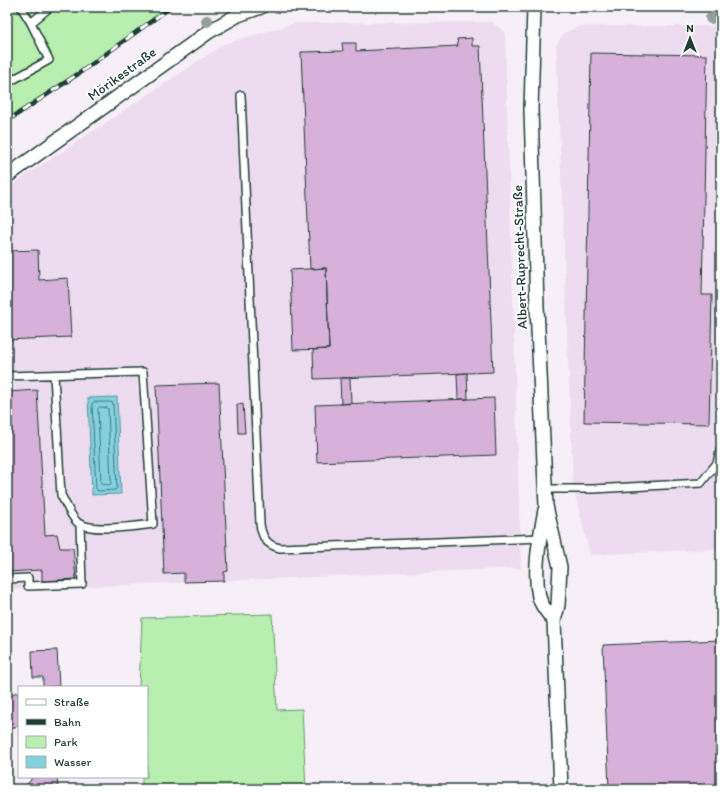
<svg xmlns="http://www.w3.org/2000/svg" width="728" height="796" viewBox="0 0 728 796" font-family="Itim,sans-serif">
	<style>
		.built { fill: #eddcef }
		.green { fill: #b8eeb0; stroke: #6c9672 }
		.water { fill: #83d0e1; stroke: #5b959c }
		.lines { fill: none; stroke-linecap: round; stroke-linejoin: round }
		.shore { stroke: #477879; stroke-width: 1 }
		.building { fill: #d7b1da; stroke: #1f3d34 }
		.service-casing { stroke: #1f3d34; stroke-width: 10 }
		.minor-casing { stroke: #1f3d34; stroke-width: 16 }
		.service { stroke: #fff; stroke-width: 7 }
		.minor { stroke: #fff; stroke-width: 13 }
		.rail-casing { stroke: #1f3d34; stroke-width: 4.5 }
		.rail { stroke: #fff; stroke-width: 3; stroke-dasharray: 9; stroke-linecap: butt }
		.tree { fill: #91a09a }
		.labels { text-anchor: middle; dominant-baseline: central; stroke-width: 3.5; stroke-linejoin: round; paint-order: stroke }
		.street-label { font-size: 14px; fill: #1f3d34; stroke: #fff }
	</style>
	<rect width="100%" height="100%" fill="#f7eff8"/>
	<filter id="ink" filterUnits="userSpaceOnUse"><feTurbulence type="fractalNoise" baseFrequency=".025" numOctaves="2"/><feDisplacementMap in="SourceGraphic" scale="8" xChannelSelector="R" yChannelSelector="G"/><feConvolveMatrix kernelMatrix="1 2 1 2 8 2 1 2 1" color-interpolation-filters="sRGB"/></filter>
	<g filter="url(#ink)">
		<!-- built -->
		<path class="built" d="M492,22L505,32L521,568L7,590V188L224,44L295,23Z
			M580,26H721V549L590,555L573,487L556,45L564,33Z"/>
		<!-- green -->
		<path class="green" d="M7,7H171L78,74L7,121Z
			M272,614L277,710L302,709L306,789H142V777H147V687H139L142,618Z"/>
		<!-- water -->
		<path class="water" d="M117,397L121,494L92,495L88,398Z"/>
		<g class="lines">
			<!-- shore -->
			<path class="shore" d="M94,402H111L113,403L117,488L115,490L98,491L96,489L92,404Z
				M100,407L108,408L111,483L110,485L101,484L98,409Z"/>
		</g>
		<!-- building -->
		<path class="building" d="M472,38V46H480L493,372L314,379L313,350L329,349L326,268L310,269L301,52L343,51L342,43H356V51L458,46L457,39Z
			M591,53L707,55L702,295H712L709,424L584,422Z
			M38,250L39,280L68,278L71,337L7,340V251Z
			M326,268L329,349L293,350L290,270Z
			M467,373L468,399H458L457,374Z
			M340,378H350L351,403L341,404Z
			M219,383L228,571L224,572V581L184,582V573L164,574L156,385Z
			M37,390L45,535L57,534L60,548H73L76,579L42,581V570L7,572V392Z
			M494,398L496,455L317,462L315,405Z
			M243,404L245,433H238L237,405Z
			M721,640V789H609L603,645Z
			M57,650L59,686L43,687V677H33L32,651Z
			M17,692L19,697V725L7,731V697Z
			M31,777H57L58,789H26V785L31,780Z"/>
		<g class="lines">
			<!-- service casing -->
			<g class="service-casing">
				<path id="service" d="M21,7L31,23
					M7,83L49,60L31,23L50,7
					M241,95L260,524C262,537 266,545 280,548L541,538
					M7,376L143,372L153,524C137,526 89,533 77,522C70,515 66,504 61,495L54,375
					M545,489H593L701,483L717,463L721,448
					M7,579L28,578V586L82,584L80,524"/>
			</g>
			<!-- minor casing -->
			<g class="minor-casing">
				<path id="minor" d="M534,7L531,109L537,307L546,506L560,567L558,605L554,621L561,789
					M7,176L210,31L238,15L261,7
					M545,510C540,537 533,569 539,597C541,606 548,613 554,621"/>
			</g>
			<!-- service -->
			<use href="#service" class="service"/>
			<!-- minor -->
			<use href="#minor" class="minor"/>
			<!-- rail casing -->
			<g class="rail-casing">
				<path id="rail" d="M7,121L78,74L171,7"/>
			</g>
			<!-- rail -->
			<use href="#rail" class="rail"/>
		</g>
		<!-- trees -->
		<g class="tree">
			<circle cx="711" cy="18" r="6"/>
			<circle cx="207" cy="21" r="6"/>
		</g>
	</g>
	<g class="labels">
		<!-- street labels -->
		<g class="street-label">
			<text transform="translate(122 74) rotate(-36)">Mörikestraße</text>
			<text transform="translate(520 257) rotate(-92)">Albert-Ruprecht-Straße</text>
		</g>
	</g>
	<!-- margin -->
	<rect width="728" height="796" fill="none" stroke="#fff" stroke-width="24"/>
	<rect x="12" y="12" width="704" height="772" fill="none" stroke="#1f3d34" stroke-width="1.5" filter="url(#ink)"/>
	<!-- legend -->
	<rect x="18" y="686" width="130" height="92" fill="#ffffff" stroke="#a5b1ae"/>
	<rect x="26" y="699" width="20" height="6" fill="#ffffff" stroke="#a5b1ae"/>
	<text x="54" y="706" font-size="12" fill="#1f3d34">Straße</text>
	<rect x="26" y="719" width="20" height="6" fill="#1f3d34" stroke="#a5b1ae"/>
	<text x="54" y="726" font-size="12" fill="#1f3d34">Bahn</text>
	<rect x="26" y="736" width="20" height="12" fill="#b8eeb0" stroke="#a5b1ae"/>
	<text x="54" y="746" font-size="12" fill="#1f3d34">Park</text>
	<rect x="26" y="756" width="20" height="12" fill="#83d0e1" stroke="#a5b1ae"/>
	<text x="54" y="766" font-size="12" fill="#1f3d34">Wasser</text>
	<!-- north arrow -->
	<g transform="translate(690 38)" stroke="#ffffff" stroke-width="3" paint-order="stroke">
	<path d="M0-3L7 15L0 10L-7 15Z" fill="#1f3d34"/>
	<text y="-6" font-size="11" font-weight="bold" text-anchor="middle" fill="#1f3d34">N</text>
	</g>
</svg>
